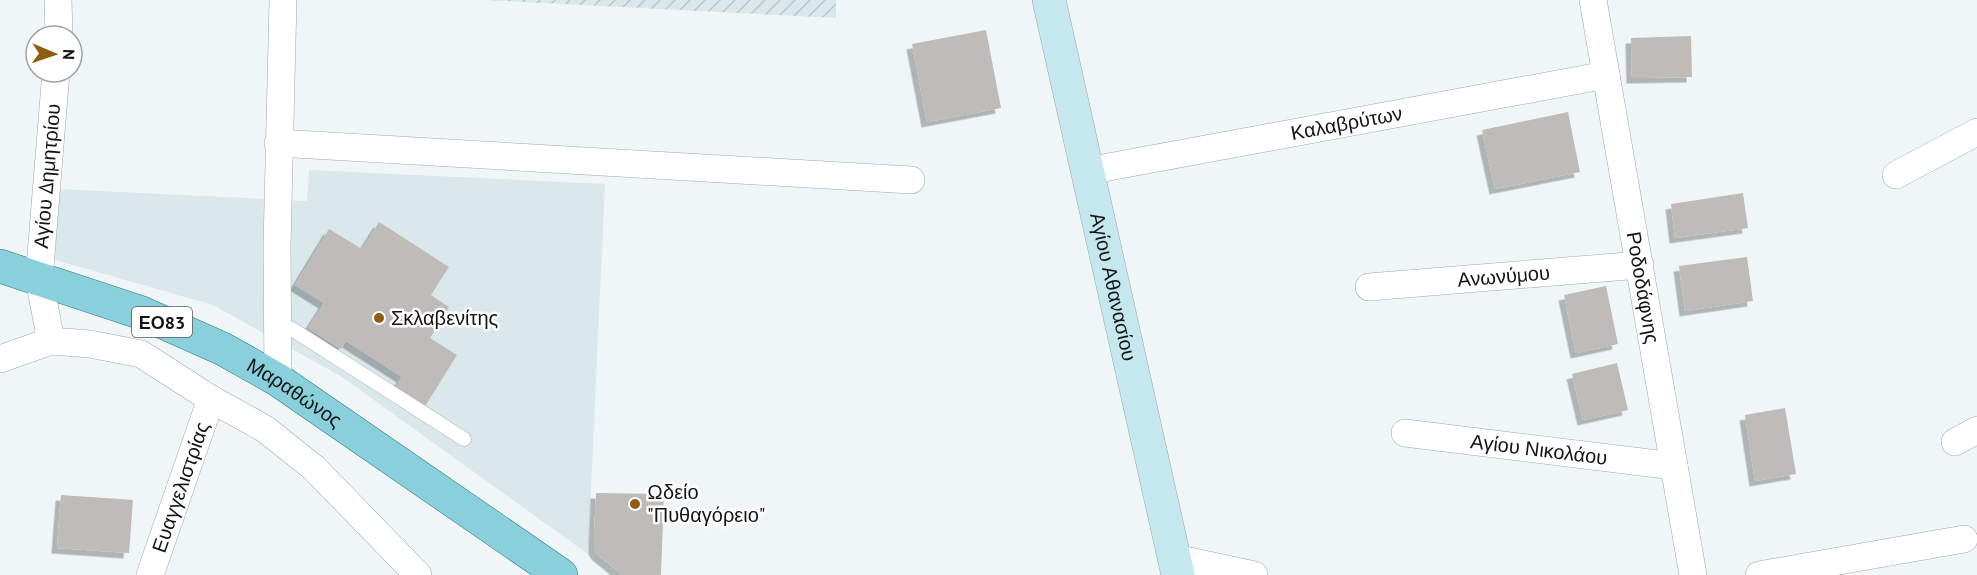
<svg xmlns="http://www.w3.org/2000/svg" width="1977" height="575" viewBox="0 0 1977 575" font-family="'PT Sans',sans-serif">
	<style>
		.built { fill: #dae8eb }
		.industrial { fill: url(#industrial-furrows) }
		.building { fill: #bebbb8; filter: url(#shadow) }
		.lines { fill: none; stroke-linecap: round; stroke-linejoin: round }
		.lane-casing { stroke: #a1a7a8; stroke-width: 15 }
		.street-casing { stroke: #a1a7a8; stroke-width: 28 }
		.secondary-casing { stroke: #a1a7a8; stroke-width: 34 }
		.primary-casing { stroke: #2c7a87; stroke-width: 34 }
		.lane { stroke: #fff; stroke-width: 14 }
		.street { stroke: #fff; stroke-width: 27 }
		.secondary { stroke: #c4e8ee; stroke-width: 33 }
		.primary { stroke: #89d0dc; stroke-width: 33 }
		.poi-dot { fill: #905c0e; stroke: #fff; stroke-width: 2 }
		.labels { text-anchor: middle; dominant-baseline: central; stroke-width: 5; stroke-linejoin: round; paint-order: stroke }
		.shield { fill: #fff; stroke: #595a5b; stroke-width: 1.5 }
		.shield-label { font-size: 18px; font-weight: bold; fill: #121415 }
		.street-label { font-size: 20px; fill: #121415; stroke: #fff }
		.poi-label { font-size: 20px; fill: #121415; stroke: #fff; text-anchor: start }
	</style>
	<defs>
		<pattern id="industrial-furrows" width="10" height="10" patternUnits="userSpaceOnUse" patternTransform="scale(1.5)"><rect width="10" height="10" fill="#dae8eb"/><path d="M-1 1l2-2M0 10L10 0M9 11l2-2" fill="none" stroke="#bac6c9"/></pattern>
		<filter id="shadow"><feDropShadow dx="-5.5" dy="5.5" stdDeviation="0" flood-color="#0004"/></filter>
	</defs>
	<rect width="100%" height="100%" fill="#f0f6f7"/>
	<!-- built -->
	<path class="built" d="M309,170L605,184L588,554L342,377L213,305L52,259L59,189L307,201Z"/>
	<!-- industrial -->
	<path class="industrial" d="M484,0H836V18Z"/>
	<!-- building -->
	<path class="building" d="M986,30L1001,108L927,122L912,44Z
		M1691,36L1692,77L1632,78L1631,38Z
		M1568,112L1580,172L1495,189L1482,130Z
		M1743,193L1748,228L1675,238L1671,204Z
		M379,222L449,267L431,295L449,307L430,338L457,355L424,408L394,389L402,377L346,341L341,349L308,328L324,303L295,285L329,229L362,249Z
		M1747,257L1753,301L1685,311L1679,266Z
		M1606,286L1618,344L1576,353L1564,295Z
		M1617,363L1628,410L1583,420L1572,374Z
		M1785,408L1796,474L1755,481L1745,415Z
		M596,493L664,494L661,575H626L620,573L597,554L594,549V539Z
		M61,495L133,500L129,553L57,548Z"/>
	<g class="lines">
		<!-- lane casing -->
		<g class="lane-casing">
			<path id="lane" d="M278,322L295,331L464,439"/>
		</g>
		<!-- street casing -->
		<g class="street-casing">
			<g id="street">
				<path d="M58,0L59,36"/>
				<path id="s1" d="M1593,0L1693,575"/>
				<path d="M56,72L39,279L51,341L90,344L141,354L211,399L265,429L314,468L418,575"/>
				<path d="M278,143L911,180"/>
				<path id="s2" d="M1087,171L1606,75"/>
				<path d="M1896,175L1977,132"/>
				<path id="s3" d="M1369,287L1640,265"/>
				<path d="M0,359L51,341"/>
				<path d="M278,380L277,246L283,0"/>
				<path id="s4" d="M1405,433L1674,466"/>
				<path d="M1955,442L1977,430"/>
				<path d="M1175,558L1254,575"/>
				<path id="s5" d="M150,575L211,399"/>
				<path d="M1759,575L1964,539"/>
			</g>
		</g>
		<!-- secondary casing -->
		<g class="secondary-casing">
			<g id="secondary">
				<path id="s6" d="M1049,0L1178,575"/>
			</g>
		</g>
		<!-- primary casing -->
		<g class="primary-casing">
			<g id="primary">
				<path id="s7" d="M0,266L142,313L223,349L278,380L561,575"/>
			</g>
		</g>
		<!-- lane -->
		<use href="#lane" class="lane"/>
		<!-- street -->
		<use href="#street" class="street"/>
		<!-- secondary -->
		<use href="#secondary" class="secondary"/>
		<!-- primary -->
		<use href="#primary" class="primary"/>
	</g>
	<!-- markers -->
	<g class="poi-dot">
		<circle cx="379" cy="318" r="6"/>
		<circle cx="635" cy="504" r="6"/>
	</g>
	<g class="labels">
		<!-- shield labels -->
		<rect class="shield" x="132" y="307" width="60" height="30" rx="4.5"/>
		<g class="shield-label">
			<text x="162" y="322">ΕΟ83</text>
		</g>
		<!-- street labels -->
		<g class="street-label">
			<text stroke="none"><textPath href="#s2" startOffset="264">Καλαβρύτων</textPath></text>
			<text transform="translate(47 176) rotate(-85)">Αγίου Δημητρίου</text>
			<text stroke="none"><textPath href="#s3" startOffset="135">Ανωνύμου</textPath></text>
			<text stroke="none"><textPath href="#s1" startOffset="292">Ροδοδάφνης</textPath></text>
			<text stroke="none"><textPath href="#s6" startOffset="294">Αγίου Αθανασίου</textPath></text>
			<text stroke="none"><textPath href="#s7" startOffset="322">Μαραθώνος</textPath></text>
			<text stroke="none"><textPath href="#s4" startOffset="135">Αγίου Νικολάου</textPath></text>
			<text stroke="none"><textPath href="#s5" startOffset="93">Ευαγγελιστρίας</textPath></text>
		</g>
		<!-- poi labels -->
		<g class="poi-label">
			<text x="391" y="318">Σκλαβενίτης</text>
			<text x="647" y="492">Ωδείο<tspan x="647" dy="23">"Πυθαγόρειο"</tspan></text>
		</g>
	</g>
	<!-- north arrow -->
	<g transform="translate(54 54) rotate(92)"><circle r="28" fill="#ffffff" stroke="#a0a1a1" stroke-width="1.5"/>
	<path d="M0-4.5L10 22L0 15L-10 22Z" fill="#905c0e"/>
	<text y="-9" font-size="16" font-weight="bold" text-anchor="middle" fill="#121415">N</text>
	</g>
</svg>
